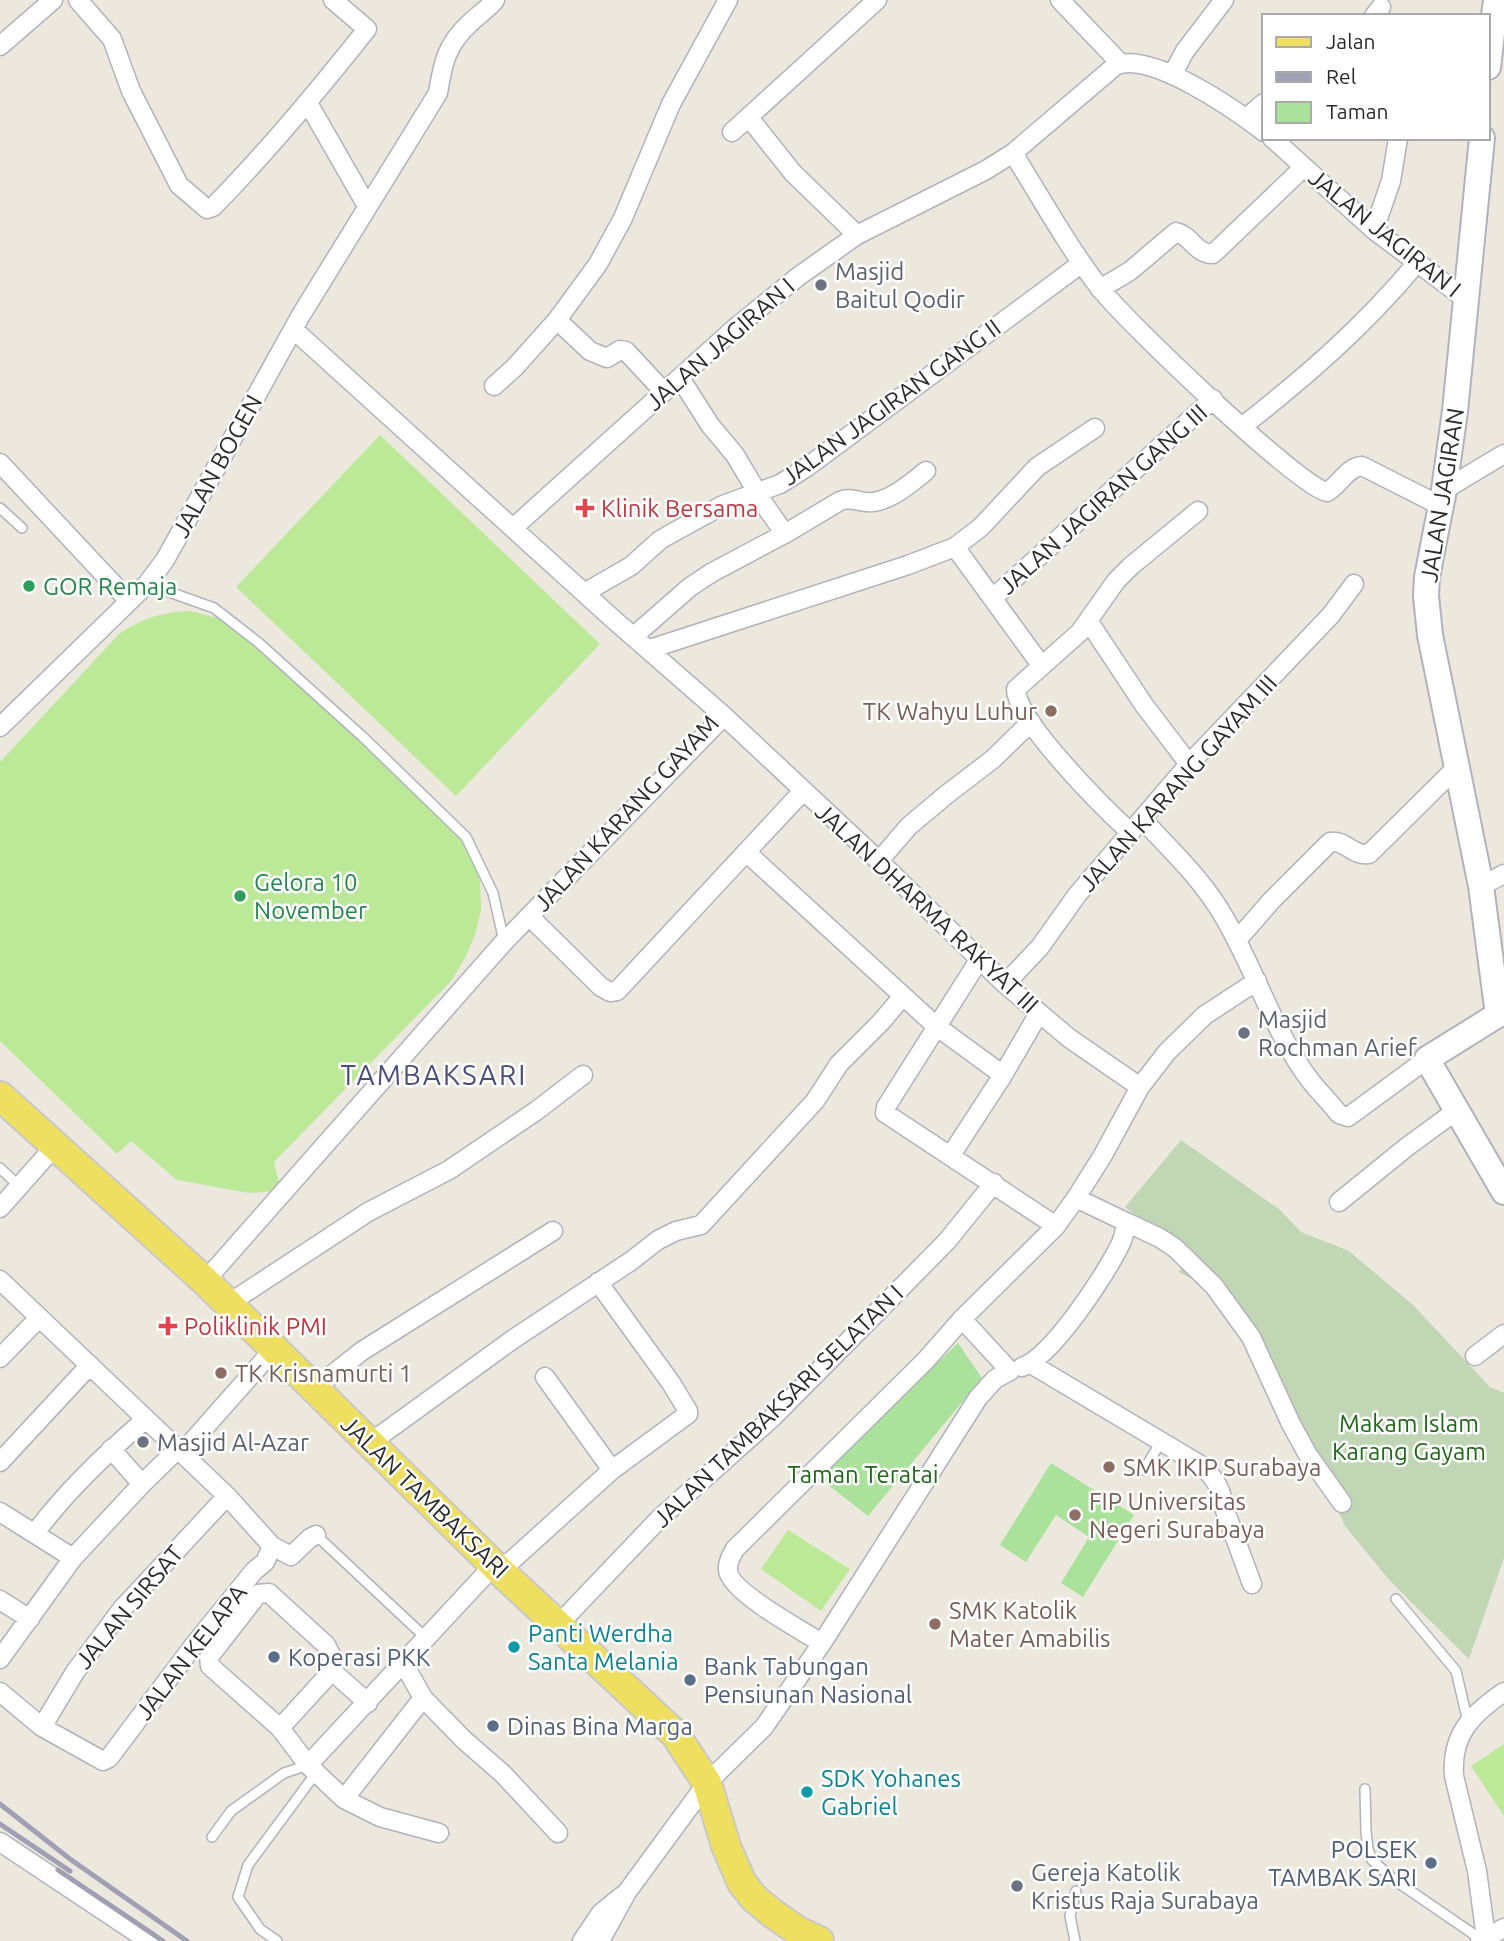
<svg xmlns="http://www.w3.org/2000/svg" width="1504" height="1941" viewBox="0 0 1504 1941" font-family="Ubuntu,sans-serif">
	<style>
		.green { fill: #aae29b }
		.cemetery { fill: #c1d6b5 }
		.pitch { fill: #bce997 }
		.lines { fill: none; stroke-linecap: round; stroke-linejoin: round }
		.lane-casing { stroke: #b1b2be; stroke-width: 12 }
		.street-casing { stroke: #b1b2be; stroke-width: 21 }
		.secondary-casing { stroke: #b1b2be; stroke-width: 28 }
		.primary-casing { stroke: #c8c8c8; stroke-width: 32 }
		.lane { stroke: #fff; stroke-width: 9 }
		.street { stroke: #fff; stroke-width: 18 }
		.secondary { stroke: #fff; stroke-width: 24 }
		.primary { stroke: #eedf61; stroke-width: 28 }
		.rail { stroke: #a0a0b5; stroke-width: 5 }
		.worship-dot { fill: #6b7280; stroke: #fff; stroke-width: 2.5 }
		.health-dot { fill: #e0444e; stroke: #fff; stroke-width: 2.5 }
		.leisure-dot { fill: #2e9e5b; stroke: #fff; stroke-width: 2.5 }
		.education-dot { fill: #8d6e63; stroke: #fff; stroke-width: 2.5 }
		.culture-dot { fill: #0f9aa8; stroke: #fff; stroke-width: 2.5 }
		.service-dot { fill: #5c6f8a; stroke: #fff; stroke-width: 2.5 }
		.labels { text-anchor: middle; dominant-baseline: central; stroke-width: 5; stroke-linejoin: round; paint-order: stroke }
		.street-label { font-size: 24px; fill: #2b2b2b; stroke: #fff }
		.worship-label { font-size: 24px; fill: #5b616d; stroke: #fff; text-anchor: start }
		.health-label { font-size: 24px; fill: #be3a42; stroke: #fff; text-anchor: start }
		.leisure-label { font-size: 24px; fill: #27864d; stroke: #fff; text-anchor: start }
		.education-label { font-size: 24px; fill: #785e54; stroke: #fff; text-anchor: start }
		.park-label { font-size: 24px; fill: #22671c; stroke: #fff }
		.culture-label { font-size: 24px; fill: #0d838f; stroke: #fff; text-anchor: start }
		.service-label { font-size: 24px; fill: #4e5e75; stroke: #fff; text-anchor: start }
		.quarter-label { font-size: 28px; letter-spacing: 2px; fill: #4c4e7b; stroke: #fff }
	</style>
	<rect width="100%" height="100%" fill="#ece8dd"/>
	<!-- green -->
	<path class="green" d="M958,1343L982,1378L868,1516L818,1477Z
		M1051,1463L1134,1515L1083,1597L1061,1583L1089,1537L1056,1515L1026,1562L1000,1545Z"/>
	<!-- cemetery -->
	<path class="cemetery" d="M1181,1140L1280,1210L1301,1232L1349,1251L1413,1305L1490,1387L1504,1393V1558L1469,1659L1391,1582L1345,1526L1320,1469L1234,1301L1179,1272L1188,1256L1125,1207Z"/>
	<!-- pitch -->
	<path class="pitch" d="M380,435L600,644L456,796L236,587Z
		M190,611L217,618L244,633L454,829L469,852L480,881L481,910L475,935L465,958L451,981L274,1162L281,1191L249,1193L177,1180L131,1141L117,1154L0,1041V762L120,633C143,618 163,612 190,611Z
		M788,1530L850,1569L821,1611L761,1569Z
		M1504,1744V1816L1471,1766Z"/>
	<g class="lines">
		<!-- lane casing -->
		<g class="lane-casing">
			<path id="lane" d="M0,508L22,528
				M147,584L214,608L259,643L363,737L466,837L493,893L504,941
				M0,1168L19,1186
				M1144,1470L1162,1440
				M316,1535L426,1638
				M1396,1599L1456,1671L1468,1722
				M1365,1789L1366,1832L1368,1849L1372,1860L1393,1879L1482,1940
				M212,1837L231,1811L284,1773L308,1765
				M277,1941L260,1929L238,1897L248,1865L316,1773
				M1075,1941L1070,1916L1076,1891"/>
		</g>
		<!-- street casing -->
		<g class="street-casing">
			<path id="street" d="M78,0L112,39L131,91L179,185L207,209L213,207C268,151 318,91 367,29L333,0
				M1060,0L1121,64
				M1374,16L1381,7
				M0,46L53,0
				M1172,75L1185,51L1224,0
				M308,103L367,206
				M1246,118L1264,103
				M750,119L793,173L857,235
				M732,132L877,0
				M1272,138L1374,230L1467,300
				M1013,153C1041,198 1067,245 1099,287C1122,318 1299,487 1327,492C1340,485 1347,467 1362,466L1441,506
				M1374,230L1391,181L1398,138
				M1100,289L1130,271L1176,232C1191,235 1195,254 1213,254L1304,167
				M557,320L590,351L607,358L620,350L626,351L664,392
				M293,329L613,619L724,716L879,861L1005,984L1069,1038L1140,1087
				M680,378L710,425L735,455L766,507L785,534
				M494,386L515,367L557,320L598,264L623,218L671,104L728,0
				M1243,426C1309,374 1362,328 1416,264
				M0,463L129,601
				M1444,490L1504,454
				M513,528L735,328L799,276L857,235L986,170L1013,153L1115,66C1149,49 1237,111 1264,132
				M955,547L981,527L1037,467L1095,428
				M584,593L631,566L660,540L674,532L723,505L780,484L807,467L1082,263
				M993,598L1213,399
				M1089,622L1144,705L1189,764
				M634,636L690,587L711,573L788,532L840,501C852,496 861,504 873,502C892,500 912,482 926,471
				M650,649L908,565L955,547L1041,665
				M0,727L147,584L165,560L301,315L438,93C443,63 446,45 470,23C478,15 488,9 495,0
				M1142,819C1171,850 1203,880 1224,917C1253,966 1270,1021 1302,1069C1312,1085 1327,1099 1339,1114L1348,1117L1427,1059
				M1130,832C1104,808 1016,721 1016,689L1080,632L1116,581L1131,566L1198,511
				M746,852L936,1026L1003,1075
				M879,861L909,826L946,795L993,759L1031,722
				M1481,886L1504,874
				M529,916L601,987L610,992L617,991L803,791
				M1237,940L1272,900L1330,842C1345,839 1353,857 1369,854L1458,766
				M979,960L886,1107L885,1113L1056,1226
				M1005,984L1040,947L1077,895L1189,764L1331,615L1354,584
				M951,1155L1003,1075L1039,1013
				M1339,1202L1408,1146L1456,1111
				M0,1208L55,1146
				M1126,1222L1160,1238L1175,1248L1214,1286L1251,1337L1291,1424L1308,1455L1342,1503
				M0,1280L227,1496L272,1546L291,1556L310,1538L316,1535
				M205,1281L504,942L724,716
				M228,1304L368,1212L449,1170L536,1111L583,1075
				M1475,1356L1504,1334
				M0,1358L38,1319
				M1031,1364L1204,1467C1214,1479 1222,1488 1223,1505L1252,1584
				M1022,1367C1052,1357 1107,1273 1121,1243C1124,1237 1125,1229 1126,1222L1076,1198
				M545,1377L612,1470
				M314,1389L362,1351L553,1231
				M370,1443L512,1340L631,1261L658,1240L676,1231L701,1225L815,1101L839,1064L881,1022L903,996
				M111,1449L142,1484
				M182,1453L274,1349
				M0,1462L90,1365
				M0,1512L73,1558
				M35,1533C67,1490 105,1454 146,1419
				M500,1571L612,1470L688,1414V1411L671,1383L598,1282
				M0,1600L30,1619
				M557,1626L660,1518L773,1417L886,1303L947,1241L994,1183
				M822,1643C802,1631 729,1591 728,1570C727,1562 732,1555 735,1549L926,1360L962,1319L1056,1226L1076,1198L1103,1155L1140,1087L1167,1052L1205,1015L1257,981
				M0,1659L73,1558L142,1484L178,1449
				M332,1671L368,1703
				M0,1692L42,1727L103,1761L109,1758L194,1645L254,1571L265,1562L272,1546
				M423,1698L464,1740L503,1774L558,1833
				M42,1727L75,1672L122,1609L227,1496
				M280,1728L332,1671V1657L326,1645L269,1593L258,1594L209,1657L210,1666L280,1728L308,1765L344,1799L380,1817L439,1833
				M308,1765L494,1565
				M344,1799L423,1698L404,1664
				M0,1842L149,1941
				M1486,1938L1477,1871L1454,1776C1451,1734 1472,1714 1504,1692
				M582,1941L601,1913L622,1896
				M600,1941L627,1892L707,1783L764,1727L822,1643L978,1398L995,1379L1010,1371L962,1319
				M1480,1941L1504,1928"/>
		</g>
		<!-- secondary casing -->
		<g class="secondary-casing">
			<path id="secondary" d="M1488,67L1496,0
				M1482,138L1455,411L1444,490L1427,577L1426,596L1430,635L1481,886L1498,1015
				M1504,1011L1427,1059L1504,1192"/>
		</g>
		<!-- primary casing -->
		<g class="primary-casing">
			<path id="primary" d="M0,1096L205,1281L500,1571L675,1734L707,1783L726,1846L742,1883L754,1898L772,1913L798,1931L819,1941"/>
		</g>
		<!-- lane -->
		<use href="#lane" class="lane"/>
		<!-- street -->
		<use href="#street" class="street"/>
		<!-- secondary -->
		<use href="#secondary" class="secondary"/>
		<!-- primary -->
		<use href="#primary" class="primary"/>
		<!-- rail -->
		<path class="rail" d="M0,1804L70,1859L187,1941
			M0,1824L70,1871
			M58,1870L163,1941"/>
	</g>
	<!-- markers -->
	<g class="worship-dot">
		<circle cx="821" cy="285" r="7"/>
		<circle cx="1244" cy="1033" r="7"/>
		<circle cx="143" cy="1442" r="7"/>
		<circle cx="1017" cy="1886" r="7"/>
	</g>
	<g class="health-dot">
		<path d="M581.5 497.5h7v7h7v7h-7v7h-7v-7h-7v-7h7z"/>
		<path d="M164.5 1315.5h7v7h7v7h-7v7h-7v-7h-7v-7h7z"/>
	</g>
	<g class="leisure-dot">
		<circle cx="29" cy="586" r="7"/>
		<circle cx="240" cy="896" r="7"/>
	</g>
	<g class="education-dot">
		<circle cx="1051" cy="711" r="7"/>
		<circle cx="221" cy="1373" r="7"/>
		<circle cx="1109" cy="1467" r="7"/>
		<circle cx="1075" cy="1515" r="7"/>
		<circle cx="935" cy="1624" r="7"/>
	</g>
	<g class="culture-dot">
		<circle cx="514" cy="1647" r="7"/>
		<circle cx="807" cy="1792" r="7"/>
	</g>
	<g class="service-dot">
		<circle cx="274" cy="1657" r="7"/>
		<circle cx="690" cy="1680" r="7"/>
		<circle cx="493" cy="1726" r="7"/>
		<circle cx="1431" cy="1863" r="7"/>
	</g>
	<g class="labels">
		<!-- street labels -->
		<g class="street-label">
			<text transform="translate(1385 233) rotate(39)">JALAN JAGIRAN I</text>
			<text transform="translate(720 344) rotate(-41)">JALAN JAGIRAN I</text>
			<text transform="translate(891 402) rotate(-36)">JALAN JAGIRAN GANG II</text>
			<text transform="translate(217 466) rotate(-61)">JALAN BOGEN</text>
			<text transform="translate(1442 495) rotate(-81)">JALAN JAGIRAN</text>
			<text transform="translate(1103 499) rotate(-42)">JALAN JAGIRAN GANG III</text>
			<text transform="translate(1178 783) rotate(-48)">JALAN KARANG GAYAM III</text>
			<text transform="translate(626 813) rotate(-47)">JALAN KARANG GAYAM</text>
			<text transform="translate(927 908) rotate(43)">JALAN DHARMA RAKYAT III</text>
			<text transform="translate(778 1406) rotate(-44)">JALAN TAMBAKSARI SELATAN I</text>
			<text transform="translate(425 1497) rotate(44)">JALAN TAMBAKSARI</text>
			<text transform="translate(129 1607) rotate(-50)">JALAN SIRSAT</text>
			<text transform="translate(191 1652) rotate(-52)">JALAN KELAPA</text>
		</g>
		<!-- worship labels -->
		<g class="worship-label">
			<text x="835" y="271">Masjid<tspan x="835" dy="28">Baitul Qodir</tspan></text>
			<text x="1258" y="1019">Masjid<tspan x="1258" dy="28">Rochman Arief</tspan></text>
			<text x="157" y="1442">Masjid Al-Azar</text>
			<text x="1031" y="1872">Gereja Katolik<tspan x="1031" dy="28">Kristus Raja Surabaya</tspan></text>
		</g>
		<!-- health labels -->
		<g class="health-label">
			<text x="601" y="508">Klinik Bersama</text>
			<text x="184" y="1326">Poliklinik PMI</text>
		</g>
		<!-- leisure labels -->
		<g class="leisure-label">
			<text x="43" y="586">GOR Remaja</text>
			<text x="254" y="882">Gelora 10<tspan x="254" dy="28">November</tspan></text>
		</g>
		<!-- education labels -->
		<g class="education-label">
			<text x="1037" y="711" text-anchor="end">TK Wahyu Luhur</text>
			<text x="235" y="1373">TK Krisnamurti 1</text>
			<text x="1123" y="1467">SMK IKIP Surabaya</text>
			<text x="1089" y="1501">FIP Universitas<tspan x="1089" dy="28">Negeri Surabaya</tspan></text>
			<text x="949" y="1610">SMK Katolik<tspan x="949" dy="28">Mater Amabilis</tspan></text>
		</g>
		<!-- park labels -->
		<g class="park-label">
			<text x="1409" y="1423">Makam Islam<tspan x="1409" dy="28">Karang Gayam</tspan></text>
			<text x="863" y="1474">Taman Teratai</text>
		</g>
		<!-- culture labels -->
		<g class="culture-label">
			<text x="528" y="1633">Panti Werdha<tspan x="528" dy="28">Santa Melania</tspan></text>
			<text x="821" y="1778">SDK Yohanes<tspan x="821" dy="28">Gabriel</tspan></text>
		</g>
		<!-- service labels -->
		<g class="service-label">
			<text x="288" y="1657">Koperasi PKK</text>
			<text x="704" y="1666">Bank Tabungan<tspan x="704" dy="28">Pensiunan Nasional</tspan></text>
			<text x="507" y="1726">Dinas Bina Marga</text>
			<text x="1417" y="1849" text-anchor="end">POLSEK<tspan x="1417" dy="28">TAMBAK SARI</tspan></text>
		</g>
		<!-- quarter labels -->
		<g class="quarter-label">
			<text x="434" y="1074">TAMBAKSARI</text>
		</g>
	</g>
	<!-- legend -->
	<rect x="1262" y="14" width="228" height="126" fill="#ffffff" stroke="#aaaaaa" stroke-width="2"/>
	<rect x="1276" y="37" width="35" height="10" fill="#eedf61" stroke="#aaaaaa" stroke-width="2"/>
	<text x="1326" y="49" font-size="21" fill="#2b2b2b">Jalan</text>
	<rect x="1276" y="72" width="35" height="10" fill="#a0a0b5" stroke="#aaaaaa" stroke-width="2"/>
	<text x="1326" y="84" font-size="21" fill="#2b2b2b">Rel</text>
	<rect x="1276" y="102" width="35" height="21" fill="#aae29b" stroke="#aaaaaa" stroke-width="2"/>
	<text x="1326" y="119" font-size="21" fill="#2b2b2b">Taman</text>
</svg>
